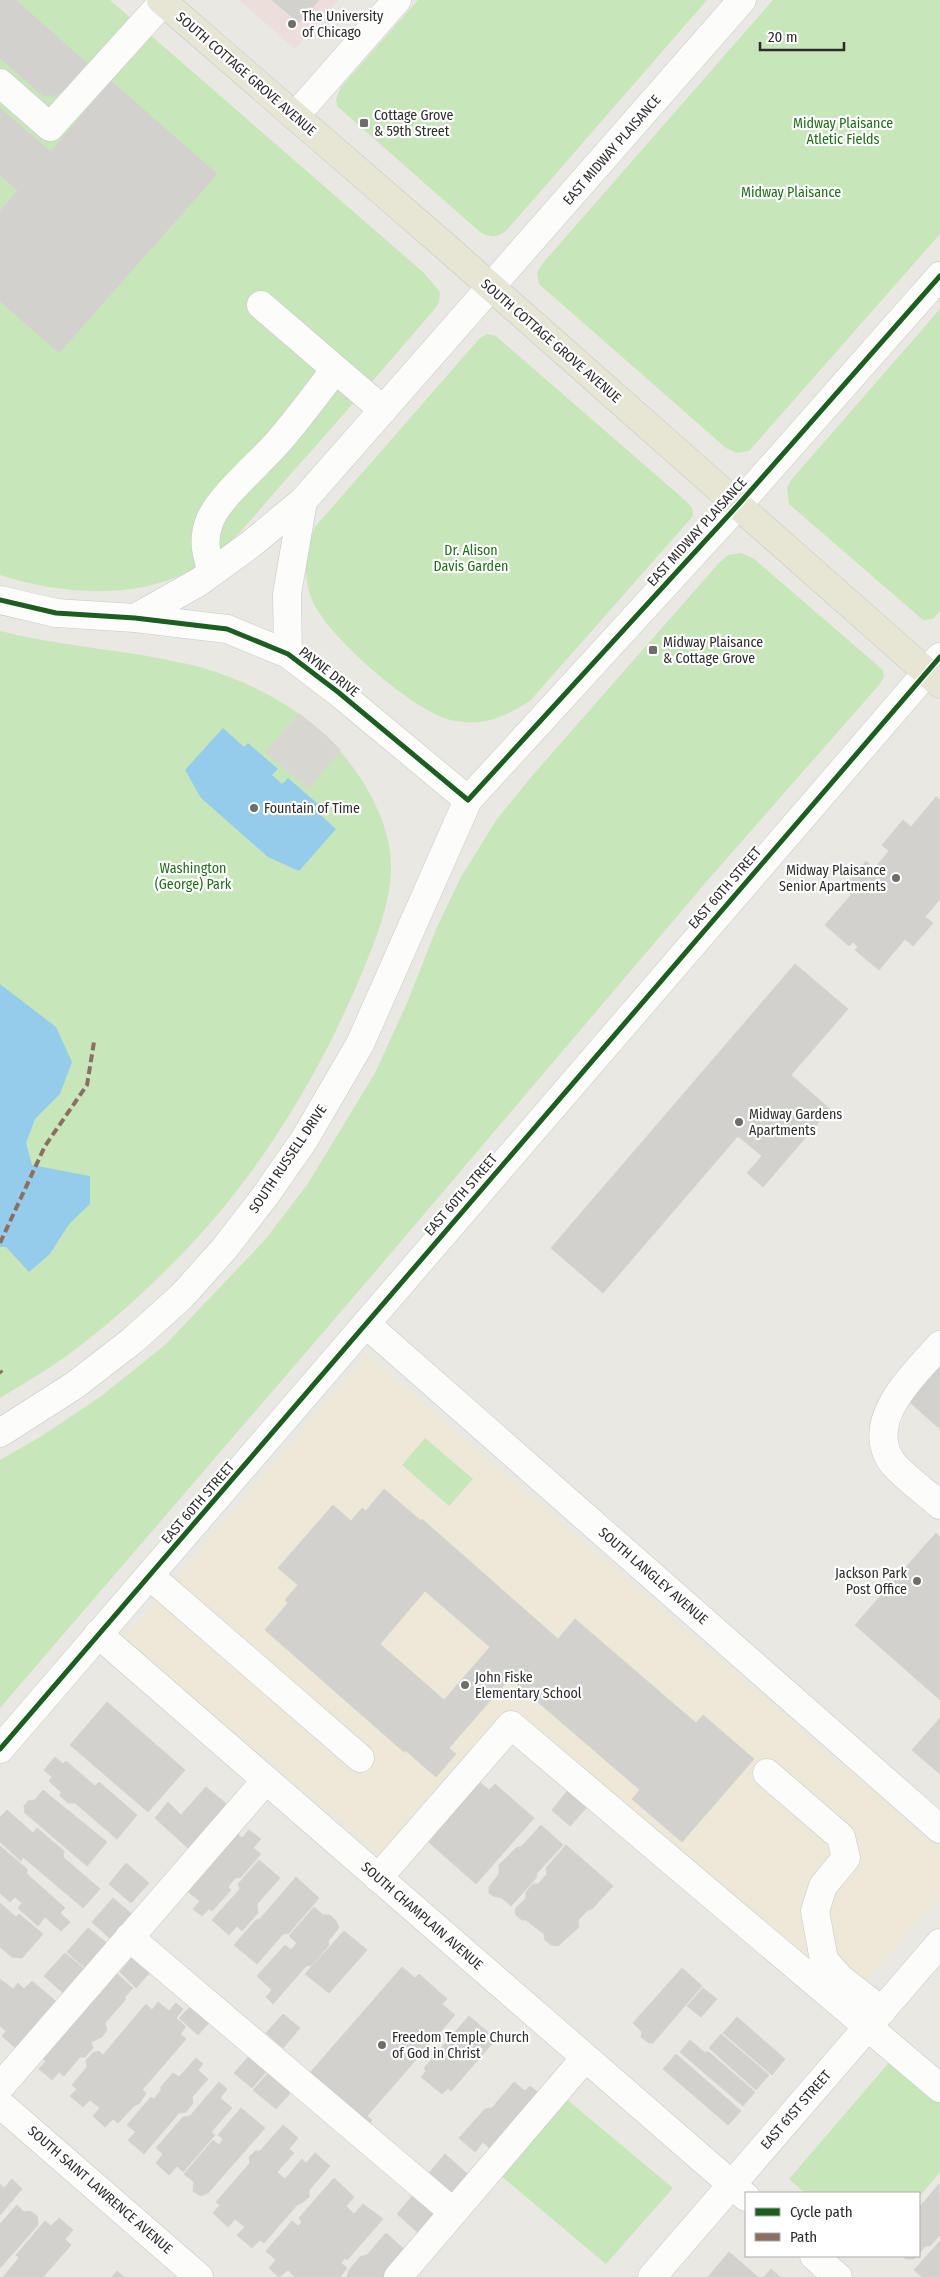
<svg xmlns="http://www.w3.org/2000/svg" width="940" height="2277" viewBox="0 0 940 2277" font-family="'Fira Sans Condensed',sans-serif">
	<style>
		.education { fill: #ede8d7 }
		.medical { fill: #ecdedb }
		.green { fill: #c7e6ba }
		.plaza { fill: #d8d6d0 }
		.water { fill: #95ccec }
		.building { fill: #d3d1cd; stroke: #d5d3ce; fill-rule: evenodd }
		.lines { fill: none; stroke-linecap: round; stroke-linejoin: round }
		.minor-casing { stroke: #c8c7c7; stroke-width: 29 }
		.major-casing { stroke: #c6c5c2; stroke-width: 29 }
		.minor { stroke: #fcfcfb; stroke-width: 28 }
		.major { stroke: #e7e5d4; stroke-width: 28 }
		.quiet { stroke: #8d6e63; stroke-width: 4; stroke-dasharray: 8 4; stroke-linecap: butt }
		.cycleway-casing { stroke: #fff; stroke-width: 8 }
		.cycleway { stroke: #1b5e20; stroke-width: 5 }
		.poi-dot { fill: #6e6e6c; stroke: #fff; stroke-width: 2 }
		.labels { text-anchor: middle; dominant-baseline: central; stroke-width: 4.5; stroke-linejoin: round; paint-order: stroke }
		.poi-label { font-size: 14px; fill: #2c2c2c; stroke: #fff; text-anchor: start }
		.street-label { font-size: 14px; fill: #2c2c2c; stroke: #fff }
		.park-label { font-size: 14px; fill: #216c19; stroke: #fff }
	</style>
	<rect width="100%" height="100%" fill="#eae8e2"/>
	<!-- education -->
	<path class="education" d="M367,1355L940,1849V1897L844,2006L511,1725L390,1864L124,1638Z"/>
	<!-- medical -->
	<path class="medical" d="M239,0H338L295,49Z"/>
	<!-- green -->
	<path class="green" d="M0,0H110L424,273L440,292L439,303L433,311C383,369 333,427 281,485C254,515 226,555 188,572C130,600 60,594 0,575Z
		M418,0H707L506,231C496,238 491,238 480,232L337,106L336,99L341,87Z
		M773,0H940V234L749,451L736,453L726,448L539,284L537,272L543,263Z
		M940,309V611L933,619L923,620L789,504L787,488L792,479Z
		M487,334L496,336L687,502L692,508L693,516L530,701C503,717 486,726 455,721C417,715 330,638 314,604C302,579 305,552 315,527L472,347L480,338Z
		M741,553L753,558L883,670L884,677L879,685L707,881L369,1279L0,1708V1460L40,1437L100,1397L165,1345L264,1241L307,1185L375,1073L407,1003L437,927L461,877L497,819L532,776L718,564L728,555Z
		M0,631C63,647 129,650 192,665C229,674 268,692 299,714C344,744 391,810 391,866C391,901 377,936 364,968C319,1078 253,1185 168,1268C136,1300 101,1331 65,1357C44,1372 21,1385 0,1398Z
		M425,1438L473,1479L449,1506L402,1465Z
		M892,2059L940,2100V2172L919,2197V2193H805L789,2179Z
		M565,2098L673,2188L606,2264L500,2175Z"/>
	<!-- plaza -->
	<path class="plaza" d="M299,713L327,736L341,750L308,789L265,752Z"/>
	<!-- water -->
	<path class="water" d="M223,728L244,747L248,743L278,769L272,775L282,784L288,778L318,804L314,809L336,829L299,871L268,857L201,798L185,770Z
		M0,984L56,1027L72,1062L60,1094L35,1119L26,1143L32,1165L90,1176V1204L69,1224L50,1254L29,1272L6,1247H0Z"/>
	<!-- building -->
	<path class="building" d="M0,0H16L87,63L65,89L56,95L43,96L0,58Z
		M272,0H319L299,23Z
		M111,81L217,174L59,353L0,301V211Z
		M0,108L51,152L17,190L0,175Z
		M936,797L940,800V899L925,917L933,923L913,946L905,939L879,970L855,950L858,947L853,942L849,946L825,925L851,895L843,888L866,861L874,869L889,851L882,845L903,820L911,827Z
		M795,964L848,1009L791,1075L830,1109L763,1187L747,1173L762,1156L738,1136L603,1293L551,1248Z
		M940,1358V1429L905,1398Z
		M384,1489L421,1521L422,1519L558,1639L575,1619L696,1723L703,1715L754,1759L682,1842L632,1799L640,1790L510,1678L449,1748L456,1754L436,1777L405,1750L404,1752L265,1630L288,1603L285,1600L298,1585L278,1568L333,1505L351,1521L362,1508L366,1511ZM425,1591L490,1647L444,1700L380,1644Z
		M936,1533L940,1537V1700L855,1625Z
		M107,1702L185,1770L148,1812L70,1745Z
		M940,1718V1774L912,1750Z
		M55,1757L63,1764L66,1761L95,1786L99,1782L137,1815L117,1839L75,1803H68L60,1796L61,1792L49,1781L52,1777L44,1770Z
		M476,1779L489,1790L495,1784L534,1818L476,1884L424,1838Z
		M206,1787L229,1806L189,1849L155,1818L168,1802L181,1815Z
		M43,1790L107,1842L87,1866L25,1813L24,1806L28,1801L35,1800Z
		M568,1790L587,1807L570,1826L552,1810Z
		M7,1810L33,1833L37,1828L64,1851L63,1857L100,1889L83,1908L23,1857L21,1861L0,1842V1817Z
		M541,1825L563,1845L537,1873L536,1878L511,1906L502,1898L493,1896L489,1893V1887L499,1874V1865L516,1848L522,1846Z
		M249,1830L261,1839L253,1848L261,1854L241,1877L235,1878L228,1887L231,1890L212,1911L209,1909L202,1916L193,1909L200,1901L187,1891L237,1833L242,1838Z
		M566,1845L613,1886L592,1909L588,1910L578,1920L579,1927L558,1946L551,1945L545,1940L544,1934L526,1920H522L516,1915L515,1909L526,1898V1892L533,1884H538L547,1874L546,1868Z
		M0,1846L27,1869V1874L65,1908L60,1913L70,1922L61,1931L45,1917L38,1926L18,1908L22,1903L15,1897L10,1902L0,1893Z
		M259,1860L280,1878L257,1904L258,1913L242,1931L237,1926L229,1935L212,1920L240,1889L238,1884Z
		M126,1863L149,1883L131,1903L109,1884Z
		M296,1877L319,1898L289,1933L283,1934L257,1964L234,1945L256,1920L260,1919Z
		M113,1898L134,1916L113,1941L92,1922Z
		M0,1903L16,1917L19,1914L43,1934L22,1958L12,1957L0,1947Z
		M314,1907L323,1915H330L336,1921L339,1928L328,1941L329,1945L312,1965L306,1966L273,2004L266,1997L272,1990L257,1976L285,1945L291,1950L297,1943L289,1936Z
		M88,1928L108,1944L86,1969L67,1952Z
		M344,1931L367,1950L329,1993L305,1974Z
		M65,1953L84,1969L63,1993L44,1976Z
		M136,1953L154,1968L136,1988L120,1972Z
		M402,1967L415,1978L419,1974L447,1999L442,2004L455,2015L367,2116L372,2120L368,2125L309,2074Z
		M682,1968L702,1986L653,2043H649L641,2037L642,2032L633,2023Z
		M115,1972L133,1988L124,1998L126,1999L105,2023L107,2030L102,2037L91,2042L93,2048L85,2057H80L64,2076L59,2072L52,2080L39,2069L46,2061L40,2057Z
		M0,1979L13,1989L18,1983L24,1989L32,1981L59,2004L18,2050L2,2036L6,2031L0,2026Z
		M703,1988L717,1999L701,2017L687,2006Z
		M158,2002L169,2011L176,2003L183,2009L176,2018L186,2027L180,2034L186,2039L142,2090L146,2093L140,2103L134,2106L118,2123L113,2119L105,2127L93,2116L100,2108L90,2100L83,2107L70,2096L77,2089L72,2085L87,2067L86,2060L93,2053L99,2051L103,2055L146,2004L152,2010Z
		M194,2003L212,2019L198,2035L179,2018Z
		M283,2014L300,2028L283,2048L266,2033Z
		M469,2016L496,2039L451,2091L448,2088L442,2094L421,2077L426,2071L424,2068Z
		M737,2017L785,2059L772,2075L723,2033Z
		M721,2034L769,2075L756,2090L709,2048Z
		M690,2040L704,2052H709L755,2092L743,2106L680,2052Z
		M251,2054L268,2070L252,2088L234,2073Z
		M676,2054L741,2111L728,2125L663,2069Z
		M196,2058L203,2064L198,2070L208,2079L192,2097L193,2103L186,2112L179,2113L144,2154L128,2140L136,2132L127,2125L151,2097L154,2099L162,2089L160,2088L173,2073L179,2077Z
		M270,2071L292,2091L276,2109L253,2090Z
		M219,2082L227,2089L220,2098L232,2108L211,2132L215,2135L183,2172L177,2166L169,2175L156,2163L163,2154L156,2148L183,2117L190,2116Z
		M514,2082L525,2091L530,2086L542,2096L493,2152L483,2142L475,2152L459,2138L485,2109L492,2108Z
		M241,2108L265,2128L208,2193L201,2196L193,2191L194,2182L184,2174L213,2140L219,2145L223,2139L218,2135Z
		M283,2125L298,2138L289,2149L294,2153L277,2172L285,2179L302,2159L306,2163L315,2153L330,2166L309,2190V2197L303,2202L297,2205L264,2243L260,2240L252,2248L237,2235L245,2227L235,2219L228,2227L213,2213L220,2205L216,2202L250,2163L249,2157L255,2151H260Z
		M445,2154L472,2178L456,2197L429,2173Z
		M334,2178L354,2197L346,2206L354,2214L363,2204L383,2219L347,2260L345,2258L341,2263L347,2268L340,2277H295L288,2270L279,2277L269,2268L276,2260L266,2251L292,2221L298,2226L302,2222L299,2218Z
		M12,2179L22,2189L0,2215V2184L4,2188Z
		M939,2184L940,2235L930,2246H925L919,2254V2208Z
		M414,2194L440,2216L422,2236L397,2214Z
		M17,2205L24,2212L30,2211L37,2216L38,2225L0,2268V2224Z
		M59,2218L73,2230L65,2239L71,2245L43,2277H3L19,2258L16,2255L45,2221L51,2226Z
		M386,2233L407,2252L386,2277H347L349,2270L360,2257L367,2255Z
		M940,2241V2277H922L914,2270Z
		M729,2252L758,2277H708Z
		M902,2256H917L914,2259H906Z
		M771,2269L780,2277H764Z
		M117,2271L124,2277H112Z"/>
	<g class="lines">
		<!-- minor casing -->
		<g class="minor-casing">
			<path id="minor" d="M0,83L50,127L163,2
				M295,116L397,0
				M261,305L383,410
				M212,572C206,554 202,539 210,520C220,496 260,463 278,442C298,419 316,394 335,370
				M0,600L56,613L135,618L227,629L288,654L338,692L468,800
				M135,618L199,582L251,544L303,501L742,0
				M288,654L287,594L303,501
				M366,1324L940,1829
				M940,1345C915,1374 864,1419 891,1461C900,1474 927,1493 940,1505
				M0,1433L75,1385L132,1341L182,1296L224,1249L265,1196L304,1140L360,1044L468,800L738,505L940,276
				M150,1576L360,1758
				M98,1634L746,2197
				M0,1749L940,657
				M767,1773L841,1837L846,1858L823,1886L815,1911L824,1960L840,1978L882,2011
				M378,1878L511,1725L940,2088
				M129,1937L453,2212
				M0,2087L266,1780
				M0,2104L199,2277
				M814,2256L838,2277
				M398,2277L585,2058
				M652,2277L940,1943"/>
		</g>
		<!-- major casing -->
		<g class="major-casing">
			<path id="major" d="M161,0L446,247L940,684"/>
		</g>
		<!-- minor -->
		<use href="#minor" class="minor"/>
		<!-- major -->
		<use href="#major" class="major"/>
		<!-- quiet -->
		<path class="quiet" d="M0,1243L45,1146L87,1085L94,1042
			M0,1371L2,1373"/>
		<!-- cycleway casing -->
		<g class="cycleway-casing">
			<path id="cycleway" d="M0,600L56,613L135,618L227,629L288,654L338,692L468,800L738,505L940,276
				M0,1749L940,657"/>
		</g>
		<!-- cycleway -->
		<use href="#cycleway" class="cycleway"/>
	</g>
	<!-- markers -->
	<g class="poi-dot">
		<circle cx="292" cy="24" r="5"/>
		<rect x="359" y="118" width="10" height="10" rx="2.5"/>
		<rect x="648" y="645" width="10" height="10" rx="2.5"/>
		<circle cx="254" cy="808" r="5"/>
		<circle cx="896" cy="878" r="5"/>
		<circle cx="739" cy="1122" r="5"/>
		<circle cx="917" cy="1581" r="5"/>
		<circle cx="465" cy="1685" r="5"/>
		<circle cx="382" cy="2045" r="5"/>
	</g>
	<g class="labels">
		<!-- poi labels -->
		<g class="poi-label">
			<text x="302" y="16">The University<tspan x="302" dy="16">of Chicago</tspan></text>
			<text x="374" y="115">Cottage Grove<tspan x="374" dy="16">&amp; 59th Street</tspan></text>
			<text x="663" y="642">Midway Plaisance<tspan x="663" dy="16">&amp; Cottage Grove</tspan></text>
			<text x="264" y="808">Fountain of Time</text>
			<text x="886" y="870" text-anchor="end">Midway Plaisance<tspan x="886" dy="16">Senior Apartments</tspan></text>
			<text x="749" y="1114">Midway Gardens<tspan x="749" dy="16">Apartments</tspan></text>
			<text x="907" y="1573" text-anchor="end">Jackson Park<tspan x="907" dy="16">Post Office</tspan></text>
			<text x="475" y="1677">John Fiske<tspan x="475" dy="16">Elementary School</tspan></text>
			<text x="392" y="2037">Freedom Temple Church<tspan x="392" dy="16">of God in Christ</tspan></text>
		</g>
		<!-- street labels -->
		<g class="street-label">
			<text transform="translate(246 74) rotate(41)">SOUTH COTTAGE GROVE AVENUE</text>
			<text transform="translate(612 150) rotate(-49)">EAST MIDWAY PLAISANCE</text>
			<text transform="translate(551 341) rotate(41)">SOUTH COTTAGE GROVE AVENUE</text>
			<text transform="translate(697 532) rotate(-48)">EAST MIDWAY PLAISANCE</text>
			<text transform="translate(329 672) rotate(38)">PAYNE DRIVE</text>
			<text transform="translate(725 888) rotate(-49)">EAST 60TH STREET</text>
			<text transform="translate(288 1159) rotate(-56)">SOUTH RUSSELL DRIVE</text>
			<text transform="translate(461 1195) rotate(-49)">EAST 60TH STREET</text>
			<text transform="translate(198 1503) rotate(-49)">EAST 60TH STREET</text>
			<text transform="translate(653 1576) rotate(41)">SOUTH LANGLEY AVENUE</text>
			<text transform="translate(422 1916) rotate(41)">SOUTH CHAMPLAIN AVENUE</text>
			<text transform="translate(796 2110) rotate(-49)">EAST 61ST STREET</text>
			<text transform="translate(100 2190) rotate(41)">SOUTH SAINT LAWRENCE AVENUE</text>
		</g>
		<!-- park labels -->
		<g class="park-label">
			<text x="843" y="123">Midway Plaisance<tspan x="843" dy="16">Atletic Fields</tspan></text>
			<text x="791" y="192">Midway Plaisance</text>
			<text x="471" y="550">Dr. Alison<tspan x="471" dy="16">Davis Garden</tspan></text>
			<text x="193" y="868">Washington<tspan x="193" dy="16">(George) Park</tspan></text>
		</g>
	</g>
	<!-- legend -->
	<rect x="745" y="2192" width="175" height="65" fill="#ffffff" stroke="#ababab"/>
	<rect x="755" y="2208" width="25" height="8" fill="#1b5e20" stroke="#ababab"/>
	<text x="790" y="2217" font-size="15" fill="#2c2c2c">Cycle path</text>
	<rect x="755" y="2233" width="25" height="8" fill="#8d6e63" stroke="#ababab"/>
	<text x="790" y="2242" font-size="15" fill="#2c2c2c">Path</text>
	<!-- scale -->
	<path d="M760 42v8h84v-8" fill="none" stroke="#2c2c2c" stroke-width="2.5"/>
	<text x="768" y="42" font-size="15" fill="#2c2c2c" stroke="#ffffff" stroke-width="4" paint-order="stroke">20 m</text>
</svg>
